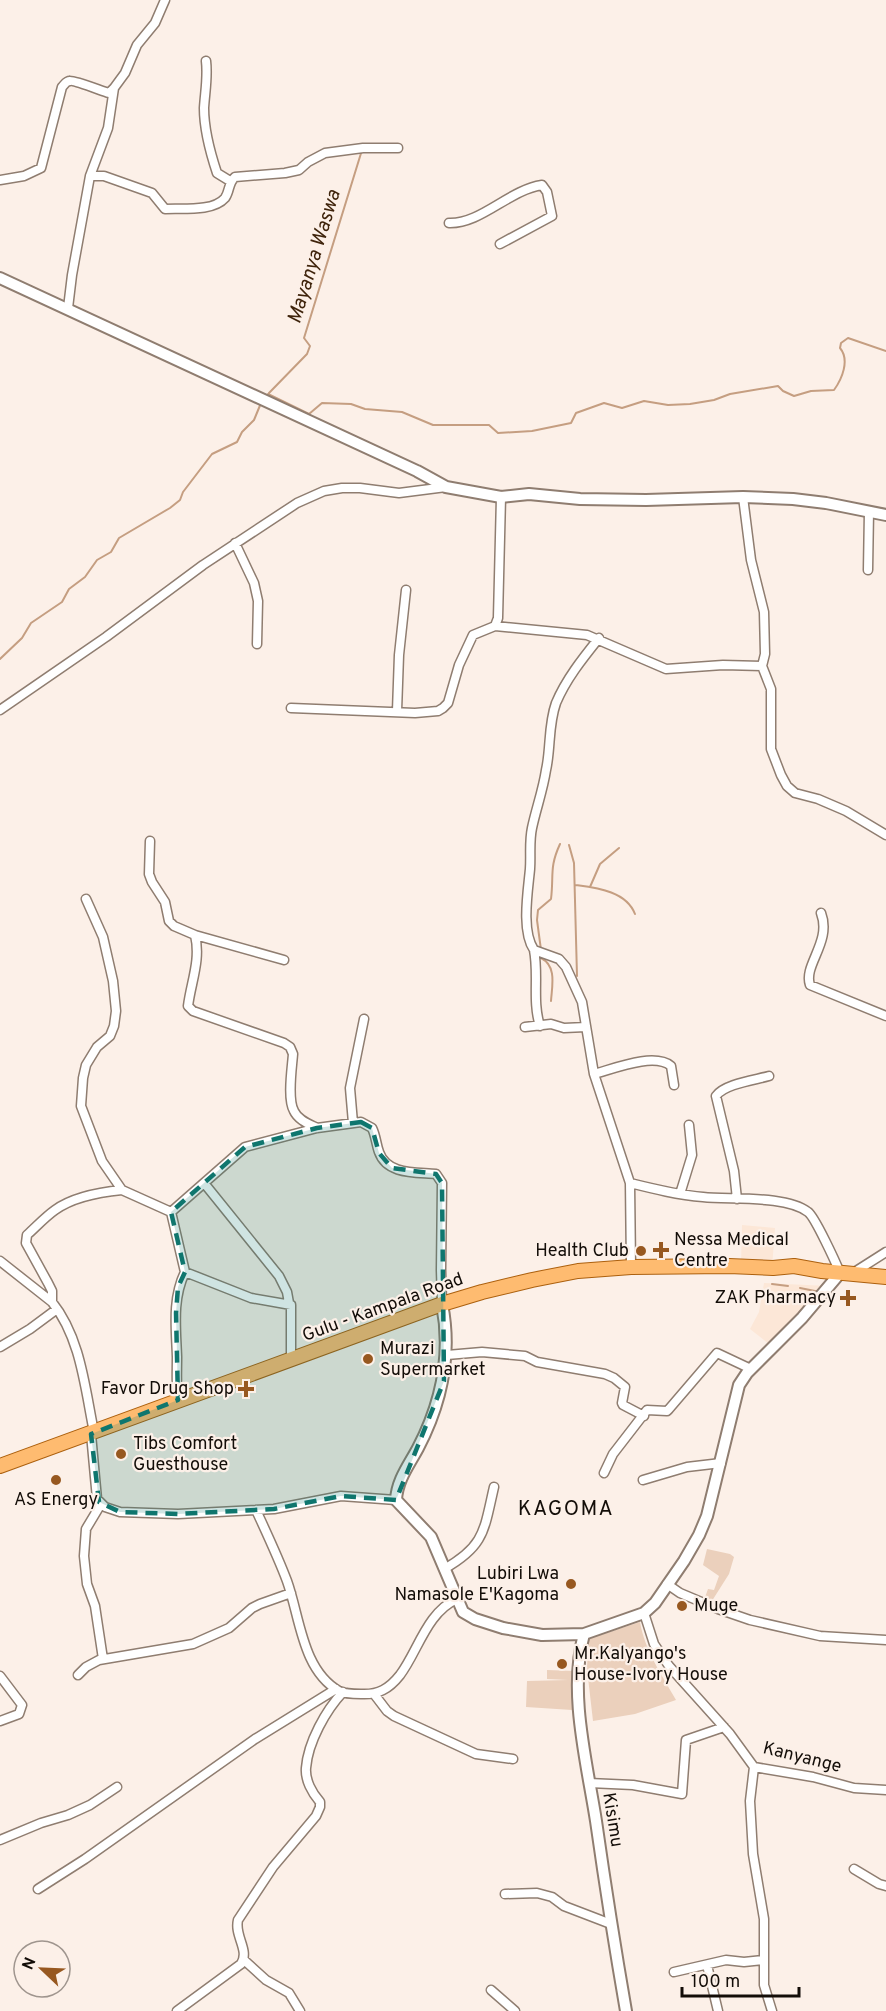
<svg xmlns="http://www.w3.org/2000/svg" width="886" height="2011" viewBox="0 0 886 2011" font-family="Overpass,sans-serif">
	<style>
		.built { fill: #fce7d7 }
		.green { fill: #ebd0bc }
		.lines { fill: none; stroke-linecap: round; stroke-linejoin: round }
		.stream { stroke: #c59e81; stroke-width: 2 }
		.minor-casing { stroke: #8f7d70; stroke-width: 11 }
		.tertiary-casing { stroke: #8f7d70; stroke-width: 14 }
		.primary-casing { stroke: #ac600e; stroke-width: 16 }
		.minor { stroke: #fff; stroke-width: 8 }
		.tertiary { stroke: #fff; stroke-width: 10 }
		.primary { stroke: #febb70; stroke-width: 14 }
		.marked { fill: #0f766e; fill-opacity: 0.2; stroke: #0f766e; stroke-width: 4.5; stroke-dasharray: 12 8; stroke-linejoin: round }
		.poi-dot { fill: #975820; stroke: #fcf0e8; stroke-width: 2 }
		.labels { text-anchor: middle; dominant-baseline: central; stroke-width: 4.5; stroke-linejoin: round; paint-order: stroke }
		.poi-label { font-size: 18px; fill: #130d08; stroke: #fcf0e8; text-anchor: start }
		.street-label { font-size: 18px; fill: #130d08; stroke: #fcf0e8 }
		.water-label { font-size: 20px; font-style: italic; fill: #3f240c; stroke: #fcf0e8 }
		.quarter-label { font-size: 21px; letter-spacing: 1.5px; fill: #130d08; stroke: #fcf0e8 }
	</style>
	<rect width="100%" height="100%" fill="#fcf0e8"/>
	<!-- built -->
	<path class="built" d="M742,1225L775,1228L772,1268L741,1265Z
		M764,1283L828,1286L769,1344L750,1329L759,1312Z"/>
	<!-- green -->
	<path class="green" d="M707,1549L730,1554L734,1557L729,1574L710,1604L704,1600L708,1589L714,1590L719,1576L703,1565Z
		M640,1622C645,1651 662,1675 676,1700L635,1714L593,1721L587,1669L588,1642L591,1638Z
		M547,1670L574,1671L572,1710L526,1707L527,1681L568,1680L547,1679Z"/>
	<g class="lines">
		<!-- stream -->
		<path class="stream" d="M269,393L307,354L310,346L304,338L362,150
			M268,394L309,414L322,403L351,404L365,409L402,412L433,425H489L498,433L532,431L571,423L576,413L604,403L622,408L644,401L668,405L690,404L714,400L730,394L778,386L783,391L794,396L811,391L834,390C842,379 850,360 840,348L841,343L848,338L886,351
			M0,659L22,638L31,623L62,602L69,589L85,577L97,560L111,552L119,538L170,508L180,500L183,492L212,454L237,442L242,432L254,420L261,403
			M569,845L574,863L577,976
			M575,885C597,888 626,891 635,914
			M590,887L600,864L619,848
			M541,950L537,920L538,910L551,899C554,875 549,868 560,844
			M541,958C557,966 552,986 551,1001
			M772,1284L788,1286
			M800,1288L820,1292"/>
		<!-- minor casing -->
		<g class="minor-casing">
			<path id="minor" d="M206,61C208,77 205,92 204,108C204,130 210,152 217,173L230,181
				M90,176H104L152,193L165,209C182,208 213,212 225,198C230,191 228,183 235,177L285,173L299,170L308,162L325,153L363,148H398
				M0,180L24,176L41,168L62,87C65,84 66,81 70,81C74,80 102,91 109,93L114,88
				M449,223C481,224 509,190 542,185L547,192L552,216L500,244
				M68,308L72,275L90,176L108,128L114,88L125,73L137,45L155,23L165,0
				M743,497L751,560L764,612L765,654L762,666L771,689V749L781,775L787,786L795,793L818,799L846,811L886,835
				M235,543L254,583L258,601L257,644
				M868,570L869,511
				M495,626L587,635L666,669L723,665L762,666
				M599,638C583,658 566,679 556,703C548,725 551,748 546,770C543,790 536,809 532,828C529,842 531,855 530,869C528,891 521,931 534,950L559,959L566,967L582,1002L594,1074L630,1183L631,1267
				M291,708L415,713L438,711L443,708L448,703L459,665L473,635L495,626L498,618L501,497
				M0,710L106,637L203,565L297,503L324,491L342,488H360L399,493L446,487
				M397,711L399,655L406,590
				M150,841L149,874L152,882L165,902L169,921L174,926L195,935C201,960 191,982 188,1006L193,1011L284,1043L290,1047L293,1054C292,1068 287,1099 294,1111C298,1120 309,1124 317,1128
				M86,899L103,937L113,981L116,1011L114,1026L110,1036L97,1047L86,1065L83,1078L81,1106L102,1161L122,1190L171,1212
				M821,913C832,942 803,965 810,985L886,1016
				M195,935L284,960
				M534,950C539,975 532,1001 540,1026
				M525,1027L551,1024L564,1028L586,1027
				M594,1074C613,1069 654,1052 671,1066L674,1085
				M353,1123L350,1088L364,1019
				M204,1183L279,1276L287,1292L289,1303
				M630,1183C654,1189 678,1195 703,1197C730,1200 786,1195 808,1212C815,1217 836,1263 840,1273
				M680,1194L692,1155L689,1125
				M737,1199L734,1171L716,1096C724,1084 755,1080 769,1076
				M171,1212L245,1147L317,1128L361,1122L372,1128C376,1136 376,1144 379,1152C387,1175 416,1172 436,1174L442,1183L441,1270L442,1304
				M171,1212L185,1272L251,1298L291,1305V1360
				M0,1261L52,1302C81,1338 85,1389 94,1432
				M853,1273L886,1252
				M52,1302V1291L48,1283L26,1243L27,1235C36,1227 45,1217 55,1210C73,1197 101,1192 122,1190
				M0,1347L30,1329L57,1309
				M447,1355L482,1352L525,1356L537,1362L605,1374L614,1378L625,1387L622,1403L623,1405L644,1416
				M178,1400C176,1386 177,1372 177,1357C176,1328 172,1299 185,1272
				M91,1434L97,1499L105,1507L120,1512L178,1514L274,1509L341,1496L396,1500
				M604,1473L613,1454L647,1410L667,1411L669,1409L717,1353L751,1369
				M643,1480L687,1467L721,1463
				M101,1504L86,1529L84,1556L87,1584L95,1606L103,1659
				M256,1510C267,1534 278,1557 287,1581C300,1617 302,1670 339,1691C345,1694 354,1694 361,1694C378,1695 389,1689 400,1675C418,1651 427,1612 457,1599
				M444,1569C485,1546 484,1530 494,1487
				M667,1584L680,1593L718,1609L750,1620L820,1636L886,1640
				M644,1613L654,1644L669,1666L730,1734L754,1767L813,1777L854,1788L886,1790
				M78,1675L86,1667L99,1660L193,1644L229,1628L252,1608L260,1604L291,1593
				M0,1676L22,1705L19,1714L0,1721
				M374,1694L387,1711L394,1716L476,1754L513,1759
				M754,1767L750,1801L753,1854L764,1919V1985L772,2011
				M589,1783L633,1785L682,1794L686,1740L724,1727
				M0,1840L41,1823L68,1815L90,1805L117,1787
				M854,1869L879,1884L886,1886
				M38,1889L85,1859L255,1739L336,1689
				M505,1894L537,1893L552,1897L564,1906L611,1924
				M244,1960L266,1980L289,1993L300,2011
				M707,1965L718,2011
				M674,1972L726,1960L744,1962L763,1960
				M491,1990L515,2011
				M177,2011L241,1964C250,1950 234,1936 238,1920L273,1867L316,1816L320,1807V1802C312,1793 305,1780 306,1768C308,1742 326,1710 343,1692"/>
		</g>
		<!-- tertiary casing -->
		<g class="tertiary-casing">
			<path id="tertiary" d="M0,278L417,471L446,487L501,497L529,494L580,499L646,500L743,497L793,499L826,503L886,515
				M442,1304C452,1355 442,1402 418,1448C409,1465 397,1480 396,1500L431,1537L463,1612L475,1619L503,1628L542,1635L584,1634L644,1613L655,1603L684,1561L699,1535L707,1516L739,1385L747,1373L802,1318L840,1273
				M584,1634C568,1692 587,1763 596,1821C605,1884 615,1948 626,2011"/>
		</g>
		<!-- primary casing -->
		<g class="primary-casing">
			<path id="primary" d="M0,1466L442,1304L482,1292L532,1280L578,1271L631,1267L729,1266L773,1268L794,1266L822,1271L886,1277"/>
		</g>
		<!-- minor -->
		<use href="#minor" class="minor"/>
		<!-- tertiary -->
		<use href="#tertiary" class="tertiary"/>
		<!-- primary -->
		<use href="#primary" class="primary"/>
	</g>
	<!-- marked area -->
	<path class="marked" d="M361,1122L372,1128L379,1153L392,1168L436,1174L442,1183L444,1381L396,1500L341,1496L274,1509L178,1514L120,1512L99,1502L91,1434L178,1400L176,1313L178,1287L185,1272L171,1212L245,1147L317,1128Z"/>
	<!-- markers -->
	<g class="poi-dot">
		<path d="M658 1241h6v6h6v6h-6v6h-6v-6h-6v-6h6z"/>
		<circle cx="641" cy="1251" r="6"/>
		<path d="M845 1289h6v6h6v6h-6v6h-6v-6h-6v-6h6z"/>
		<circle cx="368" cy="1359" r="6"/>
		<path d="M243 1380h6v6h6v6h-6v6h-6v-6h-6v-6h6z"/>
		<circle cx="121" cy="1454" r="6"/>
		<circle cx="56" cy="1480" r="6"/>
		<circle cx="571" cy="1584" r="6"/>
		<circle cx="682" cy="1606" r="6"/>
		<circle cx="562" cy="1664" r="6"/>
	</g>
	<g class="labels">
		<!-- poi labels -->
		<g class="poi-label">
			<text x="674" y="1240">Nessa Medical<tspan x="674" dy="21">Centre</tspan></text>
			<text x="629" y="1251" text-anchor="end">Health Club</text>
			<text x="836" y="1298" text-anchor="end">ZAK Pharmacy</text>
			<text x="380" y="1349">Murazi<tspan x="380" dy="21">Supermarket</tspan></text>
			<text x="234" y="1389" text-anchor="end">Favor Drug Shop</text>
			<text x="133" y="1444">Tibs Comfort<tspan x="133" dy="21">Guesthouse</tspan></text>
			<text x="56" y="1500" text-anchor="middle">AS Energy</text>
			<text x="559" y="1574" text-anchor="end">Lubiri Lwa<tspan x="559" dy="21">Namasole E'Kagoma</tspan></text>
			<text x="694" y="1606">Muge</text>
			<text x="574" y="1654">Mr.Kalyango's<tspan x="574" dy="21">House-Ivory House</tspan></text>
		</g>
		<!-- street labels -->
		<g class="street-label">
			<text transform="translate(383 1308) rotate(-20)">Gulu - Kampala Road</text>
			<text transform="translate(802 1758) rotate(14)">Kanyange</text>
			<text transform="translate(612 1820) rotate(81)">Kisimu</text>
		</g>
		<!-- water labels -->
		<g class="water-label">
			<text transform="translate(315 257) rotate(-73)">Mayanya Waswa</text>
		</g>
		<!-- quarter labels -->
		<g class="quarter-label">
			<text x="566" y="1509">KAGOMA</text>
		</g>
	</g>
	<!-- north arrow -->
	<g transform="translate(42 1969) rotate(293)"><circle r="28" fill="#fcf0e8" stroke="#9f958e" stroke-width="1.5"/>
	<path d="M0-4.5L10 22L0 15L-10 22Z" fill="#975820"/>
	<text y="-9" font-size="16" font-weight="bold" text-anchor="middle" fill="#130d08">N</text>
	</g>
	<!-- scale -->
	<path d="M682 1987v9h117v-9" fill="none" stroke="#130d08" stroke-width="3"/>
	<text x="691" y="1987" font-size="18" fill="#130d08" stroke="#fcf0e8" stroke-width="4.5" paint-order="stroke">100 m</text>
</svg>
